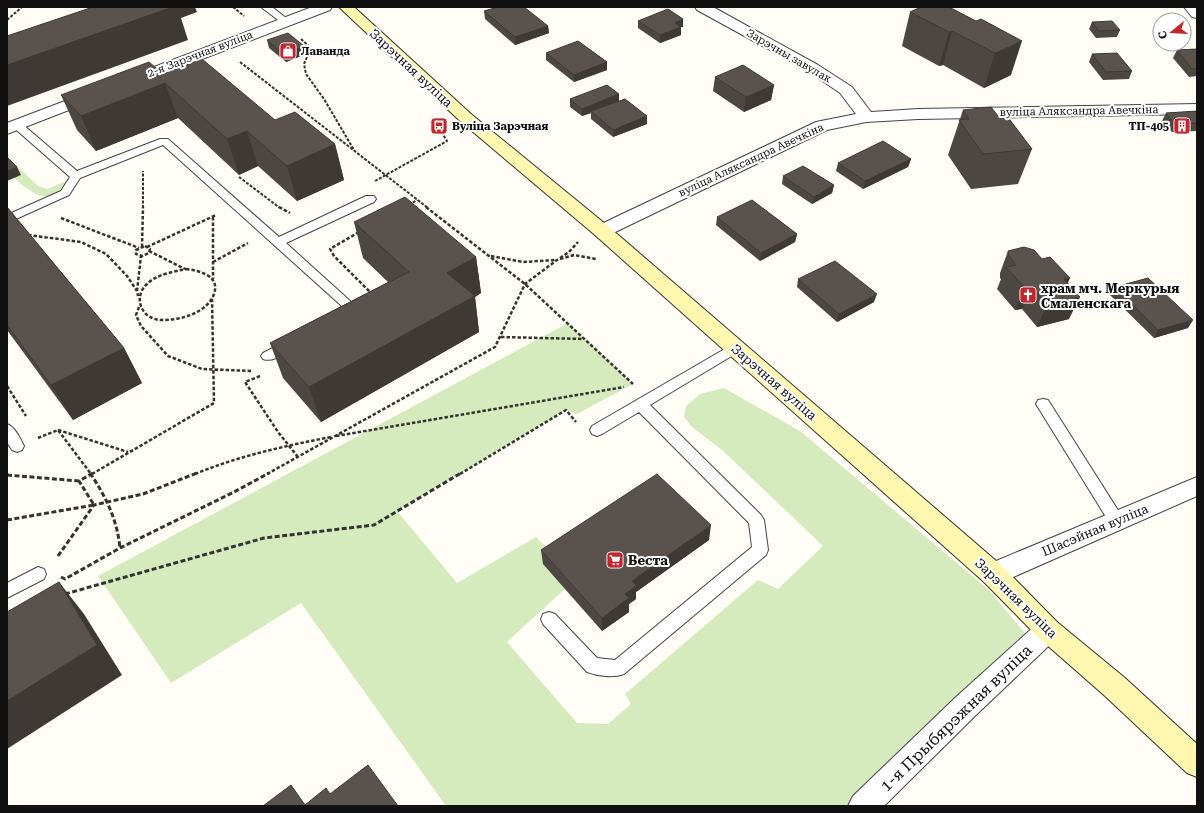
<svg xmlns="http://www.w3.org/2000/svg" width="1204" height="813" viewBox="0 0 1204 813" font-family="'Roboto Serif',serif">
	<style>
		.green { fill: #d5ebbd }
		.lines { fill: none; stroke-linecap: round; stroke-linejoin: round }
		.lane-casing { stroke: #444; stroke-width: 2 }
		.street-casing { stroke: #444; stroke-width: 2 }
		.secondary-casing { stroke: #333; stroke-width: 2 }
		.path-far2 { stroke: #333; stroke-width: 2; stroke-dasharray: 3 1.5; stroke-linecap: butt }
		.path-far1 { stroke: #333; stroke-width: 2.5; stroke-dasharray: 3.5 2; stroke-linecap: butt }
		.path { stroke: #333; stroke-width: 3; stroke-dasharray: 5 2.5; stroke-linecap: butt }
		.lane { fill: #fff; fill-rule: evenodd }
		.street { fill: #fff; fill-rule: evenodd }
		.secondary { fill: #fff6b0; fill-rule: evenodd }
		.wall { fill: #4d4742 }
		.shaded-wall { fill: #3f3936 }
		.building { fill: #5a524d; stroke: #3f3936 }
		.labels { text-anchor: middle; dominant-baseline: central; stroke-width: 4; stroke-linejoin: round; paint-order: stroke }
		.far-poi-label { font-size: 11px; font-weight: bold; fill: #111; stroke: #fff; text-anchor: start }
		.far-street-label { font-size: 11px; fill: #111; stroke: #fff }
		.street-label { font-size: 13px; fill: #111; stroke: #fff }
		.poi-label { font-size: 13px; font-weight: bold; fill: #111; stroke: #fff; text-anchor: start }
		.near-street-label { font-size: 16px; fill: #111; stroke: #fff }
	</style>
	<rect width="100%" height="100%" fill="#fffdf5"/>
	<!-- green -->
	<path class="green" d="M7,156L38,186L47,189L66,181L71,180C50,207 36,197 14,178L21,175L7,160Z
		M568,323L633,384L577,414L565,410L397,511L457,583L536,537L555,556L565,589L507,642L577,723L608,724L631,704L625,694L758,580L778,589L823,546L722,450L692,427L684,417L686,406L700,394L724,388L800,431L989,590L1028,637L865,806H446L301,603L171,683L98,576Z"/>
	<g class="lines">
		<!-- lane casing -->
		<g class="lane-casing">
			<path id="lane" d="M261,7H272L290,21L285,24L282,23Z
				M17,122L21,123L77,171L160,139H168L279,237L366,196H374L376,199L374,202L286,243L359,309C356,315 347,318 340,316L339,313L344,308L163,145L80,178L69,195L7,223V215L61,191L70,177L13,127L12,125Z
				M290,339L295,341L297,344L295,347C286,352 274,363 263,359L261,356L263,353Z
				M735,343L740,345L742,348L740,351L650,405L761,515L764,520L768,550L766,555L624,674C613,678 598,676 587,672L543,624L541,619L543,614L549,612L555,614L597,658L615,660L752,547L749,523L639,412L602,434L597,436L592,434L590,430L592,426Z
				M1043,399L1048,400L1121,515L1124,520L1121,525L1116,526L1111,525L1036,404L1038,400Z
				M7,424C15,427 20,438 24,446L22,450L17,452L12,450L7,442Z
				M38,567L44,569L46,574L44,579L7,598V583Z"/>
		</g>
		<!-- street casing -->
		<g class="street-casing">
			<path id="street" d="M312,7H332L330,10L137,84L131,86L125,84L123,81L125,78Z
				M695,7H713L818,65L852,87L871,112L918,109L1197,104V114L918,119L866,122L827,130L609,235L602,237L595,235L593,231L595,227L816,122L856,114L840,93L808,71L697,10Z
				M1184,7H1197V18L1192,17Z
				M94,90L100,92L102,95L100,98L7,134V123Z
				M1197,477V496L1002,582L993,585L984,582L980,574L984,566Z
				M1048,618L1057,622L1061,630L1057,638L976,715L884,806H848L853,796L956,697L1039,622Z"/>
		</g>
		<!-- secondary casing -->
		<g class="secondary-casing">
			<path id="secondary" d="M339,7H354L471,114L609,227L1002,566L1057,622L1125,678L1197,744V777L1187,773L1105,696L1039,638L984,582L595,235L459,120Z"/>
		</g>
		<!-- path-far2 -->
		<path class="path-far2" d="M233,7L244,16
			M7,20L22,7
			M301,39L314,51L307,57L304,64L306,74L324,99L354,150
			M240,62L428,208
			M239,177L280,208
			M375,181L447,141L437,125
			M409,205L417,200
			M143,208V171"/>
		<!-- path-far1 -->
		<path class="path-far1" d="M279,207L290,213
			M426,207L525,284L633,384
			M213,217V279
			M61,218L139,248
			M359,232L330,249L334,256L372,294
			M28,235L81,242L106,254L127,276L137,291L138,296
			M145,246L150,249L149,253L142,256L136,254V250Z
			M142,247L143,207
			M147,247L216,215
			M149,251L185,269
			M491,256L523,262L555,260
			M560,258L569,252L578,242
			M213,262L248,243
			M186,269C193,270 200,271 207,275C222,283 214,301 202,309C190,317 176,320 162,320C142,320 132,298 147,284C157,274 173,272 186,269Z
			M137,291L141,256
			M139,307L136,315L141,326L168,356L202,369L252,371
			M501,337L584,339
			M260,376L245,382L278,432L298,457
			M7,386L26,416
			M58,430L128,452
			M336,436L624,387
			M38,438L58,430L91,474
			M92,474L214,403L212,299
			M195,474C239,456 284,446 331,437
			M267,474L495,347L525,284L557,260L574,255L596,259
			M460,474L566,410L576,422"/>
		<!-- path -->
		<path class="path" d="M90,473C106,497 117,519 120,548
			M7,475L79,481
			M7,520L94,505L79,481L93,473
			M58,556L94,505L143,494L197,473
			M61,577L65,579L120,548L234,492L269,473
			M65,594L264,538L374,525L461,473"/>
		<!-- lane -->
		<use href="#lane" class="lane"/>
		<!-- street -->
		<use href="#street" class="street"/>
		<!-- secondary -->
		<use href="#secondary" class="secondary"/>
	</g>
	<!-- wall -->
	<path class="wall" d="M484,11L548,26L549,33L515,45L485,19Z
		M910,12L976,21L1011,75L984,88L943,65L939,66L902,46Z
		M683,19V27H681V35L660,43L638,28V21Z
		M1092,22L1120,30L1117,37L1096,38L1089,29Z
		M267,40L304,46L306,54L286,62L269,48Z
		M1197,49V76L1189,77L1173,58L1177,50Z
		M546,53L607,62V70L574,82L546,60Z
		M1092,54L1132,71L1129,79L1103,80L1089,62Z
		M163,74L335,144L344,180L297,201L258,166L239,175L178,118L96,151L77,130L61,95Z
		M715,77L774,85L771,100L744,112L713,91Z
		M619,94V101L647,116V124L613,137L591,119V113L582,116L570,107V99Z
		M963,110L998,116L1032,149L1018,184L971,189L948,155Z
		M1197,111V131L1172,132L1162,121L1166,113Z
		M911,159L908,167L863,189L836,171L838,163Z
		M783,176L834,185L832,193L812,204L782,184Z
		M7,207L124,348L142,383L73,420L7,330Z
		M717,217L797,234L795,242L760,261L716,225Z
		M354,222L476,257L481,293L475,297L479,332L321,422L283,378L270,343L388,282L363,258Z
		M1008,251L1042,259L1070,278L1067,283L1069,319L1037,327L1022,309L1015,310L997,289L1001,279L1000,278V273Z
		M798,279L874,302L837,322L797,287Z
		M1115,287L1188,328L1154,338L1110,295Z
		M709,540L636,592V599L629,604V612L602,631L543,564L541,550Z"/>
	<!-- shaded-wall -->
	<path class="shaded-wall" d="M162,7H195L197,12L181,18L188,40L7,106V65Z
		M683,19V27H681V35L660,43V35L675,23Z
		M548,26L549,33L515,45V37Z
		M952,31L943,65L939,66L949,32Z
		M1022,41L1011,75L984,88L995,53Z
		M304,46L306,54L286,62L284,54Z
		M607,62V70L574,82V75Z
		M165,83L178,118L96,151L81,116Z
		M774,85L771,100L744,112L746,97Z
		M619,94V101L591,111V113L582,116V109Z
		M647,116V124L613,137V130Z
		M247,131L258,166L239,175L227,139Z
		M335,144L344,180L297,201L287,166Z
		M911,159L908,167L863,189L865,181Z
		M17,167L21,175L7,181V171Z
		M834,185L832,193L812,204L814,197Z
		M797,234L795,242L760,261L761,253Z
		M476,257L481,293L475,297L479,332L321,422L309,387L447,273Z
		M1070,278L1060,300L1064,279Z
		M1032,287L1022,309L1015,310L1025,288Z
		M877,294L874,302L837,322L839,314Z
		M1080,297L1069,319L1037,327L1047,305Z
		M1193,320L1188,328L1154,338L1158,330Z
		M124,348L142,383L73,420L51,385Z
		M711,525L709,540L636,592V599L629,604V612L602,631V618L625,594L632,581Z
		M59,582L84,614L122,675L7,749V701Z"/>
	<!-- building -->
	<path class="building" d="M93,7H173L7,65V36Z
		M498,7H524L548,26L515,37L484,11Z
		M921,7H949L976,21L981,19L1022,41L995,53L952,31L949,32L910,12Z
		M668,9L683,19L675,23L681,27L660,35L638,21Z
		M1112,21L1120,30L1099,31L1092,22Z
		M288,33L304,46L284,54L267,40Z
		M578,41L607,62L574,75L546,53Z
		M1197,49V69H1192L1177,50Z
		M1117,53L1132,71L1106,72L1092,54Z
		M202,59L275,120L295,112L335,144L287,166L247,131L227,139L165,83L81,116L61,95L149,62L163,74Z
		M743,65L774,85L746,97L715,77Z
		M607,85L619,94L582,109L570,99Z
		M625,99L647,116L613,130L591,111Z
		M991,107L998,116H1007L1032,149L983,154L959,120L969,119L963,110Z
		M1197,111V123L1175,124L1166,113Z
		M883,141L911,159L865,181L838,163Z
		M7,157L17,167L7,171Z
		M803,166L834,185L814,197L783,176Z
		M405,197L476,257L447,273L475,296L309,387L270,343L409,272L354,222Z
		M752,200L797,234L761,253L717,217Z
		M7,207L124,348L51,385L7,325Z
		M1024,247L1034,250L1042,259L1050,257L1070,278L1064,279L1080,297L1047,305L1032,287L1025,288L1006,267L1016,265L1009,256L1008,251Z
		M835,261L877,294L839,314L798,279Z
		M1148,278L1193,320L1158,330L1115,287Z
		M657,474L711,525L632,581L637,586L625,594L629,598L602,618L541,550Z
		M59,582L97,645L7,701V612Z
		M368,765L398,806H263L291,785L305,805L326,788L330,794Z"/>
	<!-- icons -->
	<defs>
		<g id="shop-square" transform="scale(0.9)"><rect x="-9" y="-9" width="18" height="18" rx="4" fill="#c4262e" stroke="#fff"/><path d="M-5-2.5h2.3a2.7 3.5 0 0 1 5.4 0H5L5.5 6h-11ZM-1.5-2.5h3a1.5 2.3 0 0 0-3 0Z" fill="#fff"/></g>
		<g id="bus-square" transform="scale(0.9)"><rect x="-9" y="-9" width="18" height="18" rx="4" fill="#c4262e" stroke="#fff"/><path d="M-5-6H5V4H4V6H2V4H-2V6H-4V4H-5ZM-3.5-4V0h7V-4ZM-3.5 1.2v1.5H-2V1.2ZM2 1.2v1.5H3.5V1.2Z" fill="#fff"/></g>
		<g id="building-square" transform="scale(0.9)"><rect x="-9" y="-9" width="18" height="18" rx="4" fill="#c4262e" stroke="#fff"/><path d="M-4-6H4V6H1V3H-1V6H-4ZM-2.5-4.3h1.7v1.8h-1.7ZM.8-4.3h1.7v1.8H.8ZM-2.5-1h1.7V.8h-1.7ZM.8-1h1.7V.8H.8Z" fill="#fff"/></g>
		<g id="church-square" transform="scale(0.9)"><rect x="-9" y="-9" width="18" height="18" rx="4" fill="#c4262e" stroke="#fff"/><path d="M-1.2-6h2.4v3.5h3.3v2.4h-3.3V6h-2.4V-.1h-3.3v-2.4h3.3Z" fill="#fff"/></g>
		<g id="supermarket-square" transform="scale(0.9)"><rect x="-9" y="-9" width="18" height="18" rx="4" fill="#c4262e" stroke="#fff"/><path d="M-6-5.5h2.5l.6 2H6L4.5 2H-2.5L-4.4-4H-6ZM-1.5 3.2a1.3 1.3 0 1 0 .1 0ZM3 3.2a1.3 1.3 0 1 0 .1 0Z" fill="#fff"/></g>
	</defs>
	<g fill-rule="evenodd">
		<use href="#shop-square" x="288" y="51"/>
		<use href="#bus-square" x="439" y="126"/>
		<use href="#building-square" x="1182" y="126"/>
		<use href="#church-square" x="1028" y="295"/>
		<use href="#supermarket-square" x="615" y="560"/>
	</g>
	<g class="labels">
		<!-- far-poi labels -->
		<g class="far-poi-label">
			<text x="301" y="51">Лаванда</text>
			<text x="452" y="126">Вуліца Зарэчная</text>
			<text x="1169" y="126" text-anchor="end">ТП-405</text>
		</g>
		<!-- far-street labels -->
		<g class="far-street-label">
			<text transform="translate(200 54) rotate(-21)">2-я Зарэчная вуліца</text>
			<text transform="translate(789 56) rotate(30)">Зарэчны завулак</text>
			<text transform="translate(1079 111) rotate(-1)">вуліца Аляксандра Авечкіна</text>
			<text transform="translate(751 160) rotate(-25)">вуліца Аляксандра Авечкіна</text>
		</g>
		<!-- street labels -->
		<g class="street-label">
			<text transform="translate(411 68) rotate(43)">Зарэчная вуліца</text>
			<text transform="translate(774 382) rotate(41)">Зарэчная вуліца</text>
			<text transform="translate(1095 530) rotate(-23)">Шасэйная вуліца</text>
			<text transform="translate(1016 598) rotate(44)">Зарэчная вуліца</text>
		</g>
		<!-- poi labels -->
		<g class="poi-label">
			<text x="1041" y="288">храм мч. Меркурыя<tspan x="1041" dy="15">Смаленскага</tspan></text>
			<text x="628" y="560">Веста</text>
		</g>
		<!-- near-street labels -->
		<g class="near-street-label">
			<text transform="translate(956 718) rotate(-44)">1-я Прыбярэжная вуліца</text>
		</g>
	</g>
	<!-- border -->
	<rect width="1204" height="813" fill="none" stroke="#111111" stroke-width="16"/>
	<!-- north arrow -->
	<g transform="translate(1172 32) rotate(252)"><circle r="19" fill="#ffffff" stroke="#a0a0a0"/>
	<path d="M0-3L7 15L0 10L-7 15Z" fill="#c4262e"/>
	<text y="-6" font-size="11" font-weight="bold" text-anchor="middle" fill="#111111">С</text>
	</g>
</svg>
